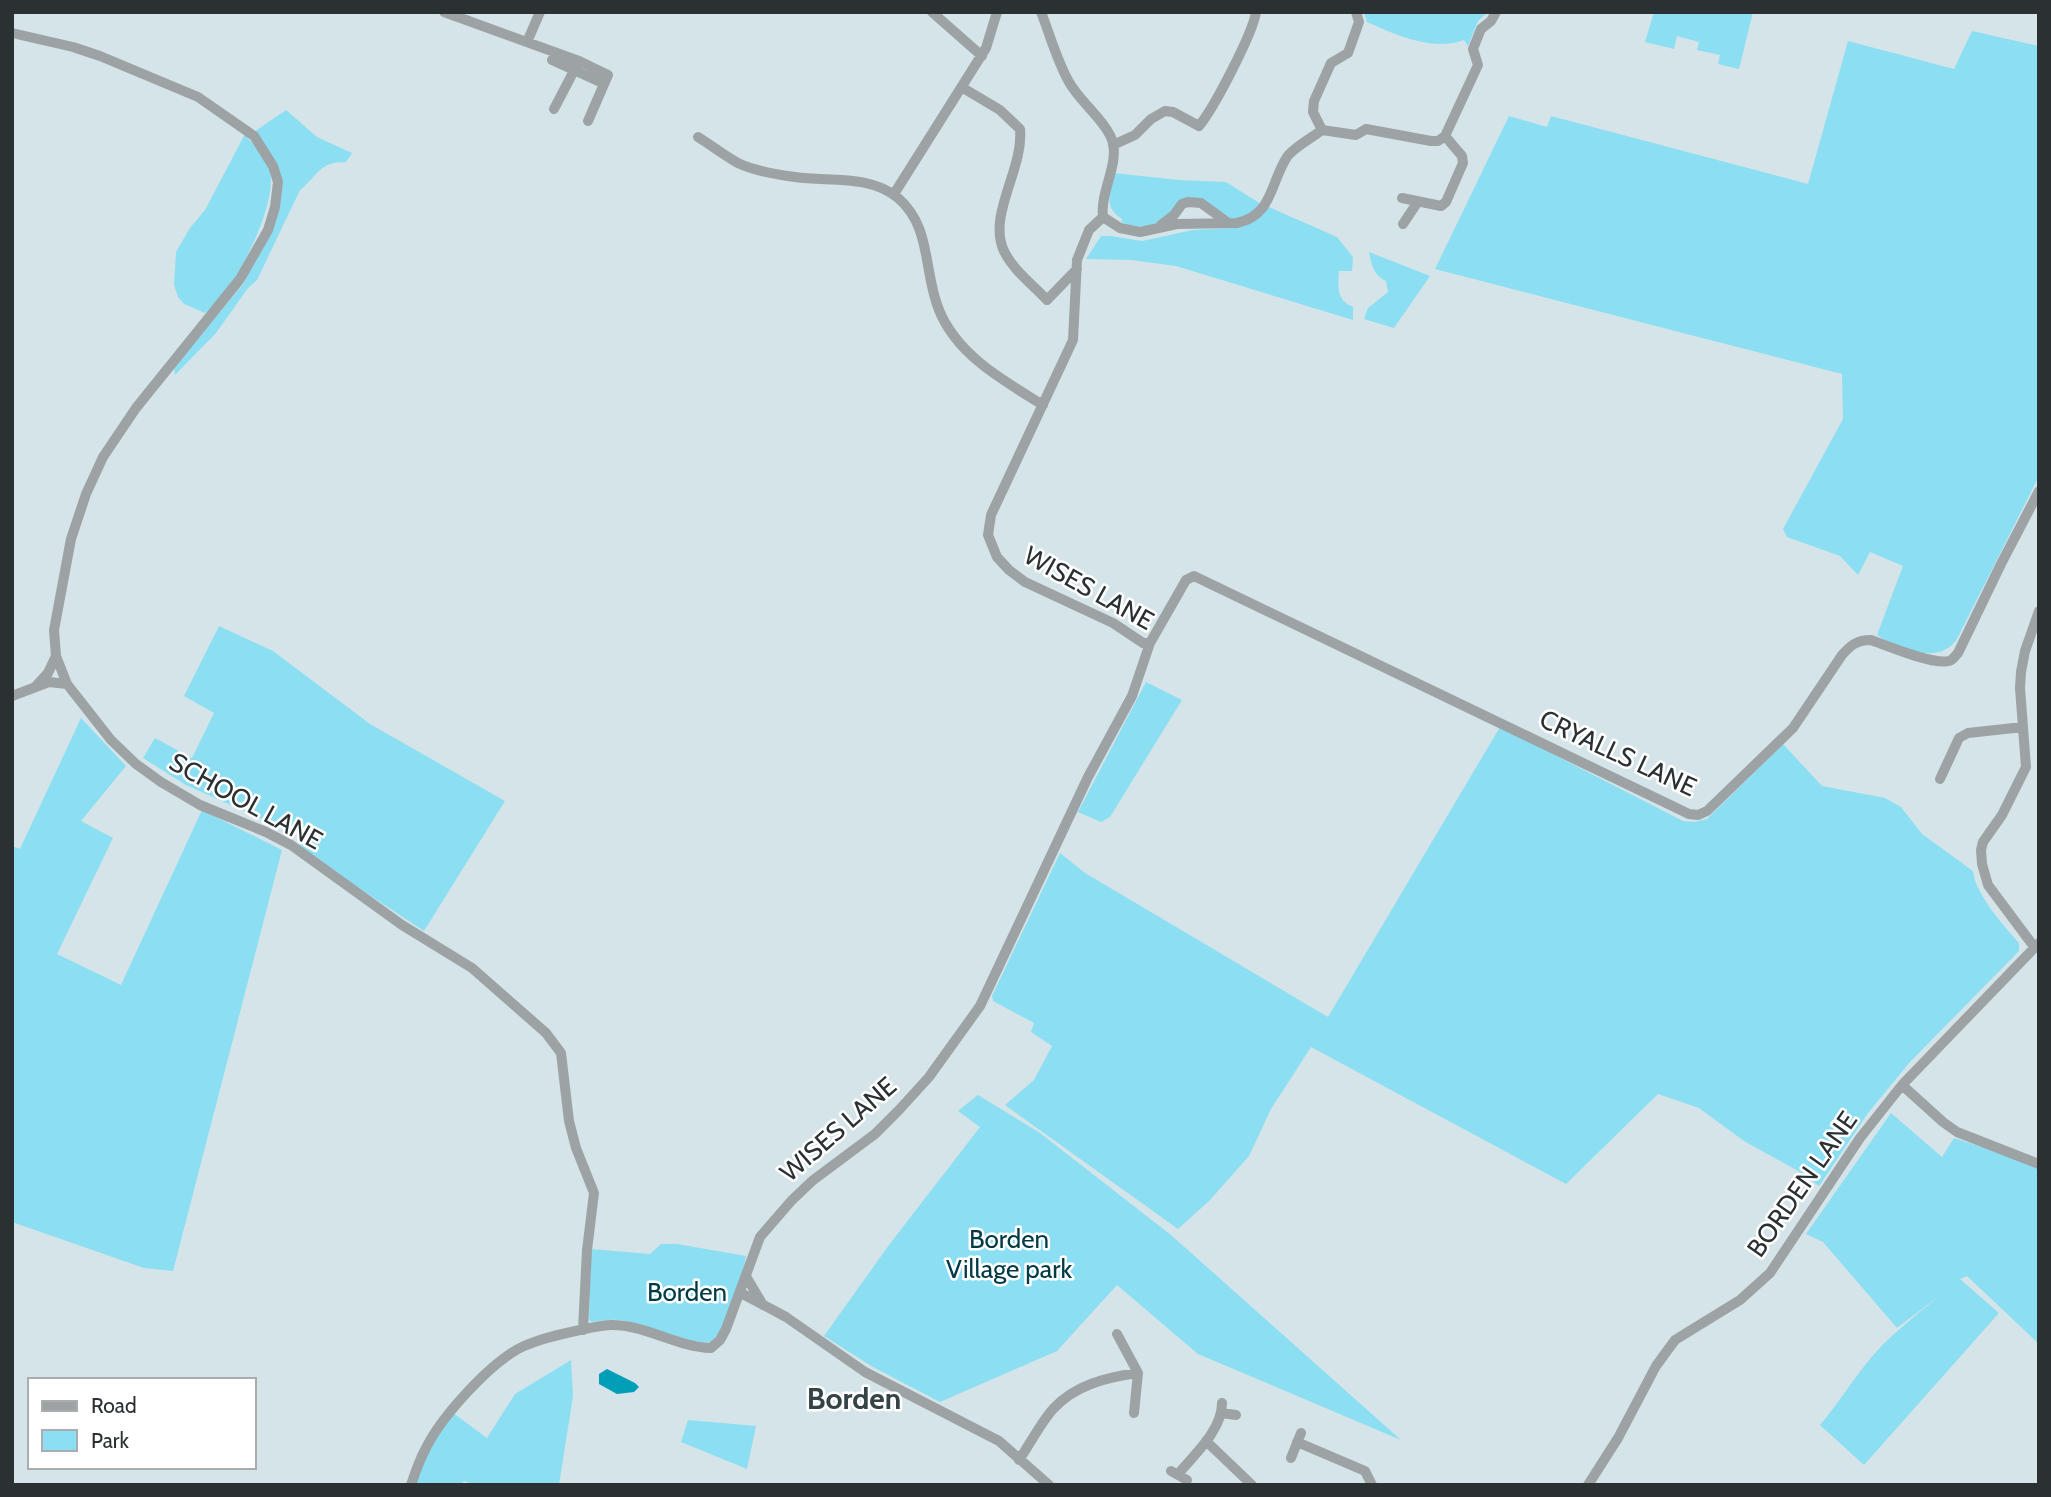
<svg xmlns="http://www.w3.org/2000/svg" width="2051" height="1497" viewBox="0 0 2051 1497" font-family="Cabin,sans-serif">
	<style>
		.green { fill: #8cdff2 }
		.water { fill: #009eb7 }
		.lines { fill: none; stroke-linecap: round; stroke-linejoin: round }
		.minor { stroke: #9da3a5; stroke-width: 10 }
		.labels { text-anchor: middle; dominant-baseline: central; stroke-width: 5; stroke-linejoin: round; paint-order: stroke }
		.street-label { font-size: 26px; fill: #2b3133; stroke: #fff }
		.park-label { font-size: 26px; fill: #003a45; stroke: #fff }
		.quarter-label { font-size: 30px; font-weight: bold; fill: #364346; stroke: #fff }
	</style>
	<rect width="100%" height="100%" fill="#d4e4e8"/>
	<!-- green -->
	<path class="green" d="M1364,12H1488L1478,21L1468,46L1464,40C1433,52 1394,34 1367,22Z
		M1654,12H1753L1739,69L1718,64L1720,55L1697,50L1699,42L1677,36L1674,49L1645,42Z
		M1972,31L2039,46V476L1957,639C1940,665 1898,650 1877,635L1903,566L1870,552L1858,575L1840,556L1787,537L1783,529L1843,419L1842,374L1435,269L1509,116L1547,127L1551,116L1808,184L1848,41L1954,69Z
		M286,110L317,137L352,153L346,162C318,162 319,175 300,190L257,280L248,288L216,333L175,375L174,367L244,283L249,272L282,183L254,132Z
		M245,134C252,144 262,154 268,165C282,194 243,270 224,294C218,301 211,307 205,313L184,304L178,297L174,285L176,252L190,228L205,210Z
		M1113,173L1179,180L1226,182L1261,204L1254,213L1234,221L1196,199C1173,215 1149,236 1121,222L1122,219C1103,207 1110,193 1113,173Z
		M1269,207L1337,237L1353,257L1352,271H1339C1338,286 1336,301 1353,307V320L1176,266L1131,260L1086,259L1101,236H1111L1142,241L1193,230L1234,228Z
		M1369,252L1430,276L1394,328L1364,319L1368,308L1388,292L1386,281C1373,275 1372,265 1369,252Z
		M219,626L273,651L370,724L505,801L424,931L304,852L299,845L305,830L282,828L186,785L143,758L155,738L192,758L214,713L184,696Z
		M1146,682L1182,700L1110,817L1101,822L1078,812Z
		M81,718L126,766L81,821L113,838L57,954L121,985L202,810L282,850L173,1271L144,1268L12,1222V846L20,849Z
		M1500,727L1683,821L1694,822L1707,819L1783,744L1822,786L1885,798L1901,807L1922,834L1973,871C1975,894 2004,926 2019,943V951L1910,1062L1868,1113L1819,1186L1800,1172L1744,1141L1699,1108L1658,1094L1566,1184L1311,1047L1271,1109L1249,1156L1210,1200L1178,1229L1005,1105L1034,1080L1052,1046L1031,1032L1034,1023L993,1001L992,996L1060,853L1085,873L1328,1017Z
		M978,1095L1040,1133L1171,1235L1401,1440L1198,1354L1117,1285L1057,1351L940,1402L873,1367L824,1336L889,1245L980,1127L958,1111Z
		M1891,1113L1942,1157L1954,1138L2019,1159L2039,1169V1344L1967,1276L1960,1279L1999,1313L1864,1465L1820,1425C1837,1405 1850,1384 1866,1364C1886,1338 1914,1317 1939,1296L1897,1328L1823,1242L1806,1234Z
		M661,1244H677L746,1256C741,1285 732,1321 711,1342C679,1344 650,1324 619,1320C610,1319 600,1321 591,1322L589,1319L591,1249L650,1254Z
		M571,1360L573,1396L559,1485H475L464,1481L461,1485H414L426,1453L453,1413L487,1438L515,1394Z
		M688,1420L756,1426L747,1469L681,1442Z"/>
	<!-- water -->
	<path class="water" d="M607,1369L635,1383L639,1387L634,1392L617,1394L599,1384V1374Z"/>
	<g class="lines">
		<!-- minor -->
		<path class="minor" d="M444,12L579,61L608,75L588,121
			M932,12L982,56
			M1041,12C1050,35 1057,61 1069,82C1080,102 1108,123 1113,143C1118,167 1100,192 1103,217
			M12,33L73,47L100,56L198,97L254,136L273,166L278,182L275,207L268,230L240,279L136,408L103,457L86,494L71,539L54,630L56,656L67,684L111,740L136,764L161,782L200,805L266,832L291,845L402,925L472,968L546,1033L561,1053L569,1121L576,1148L594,1193L587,1250L583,1330
			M527,42L540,12
			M552,60L598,81
			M963,88L1000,110L1020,129C1024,169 987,215 1004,251C1013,270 1033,285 1047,300L1077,269
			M554,109L579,61
			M1322,130L1356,135L1366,129L1431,141H1438L1445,136L1478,65L1473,49L1481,29L1491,21L1496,12
			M698,137C711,145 725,156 738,163C752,170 780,175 795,177C828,182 870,174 898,198C932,227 923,271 939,310C957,355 1004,381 1043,405
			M1113,145L1135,135L1151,119L1165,111L1173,112L1199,126C1214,108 1253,33 1256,12
			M894,194L986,48L997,12
			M1402,198L1441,206L1446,202L1463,163L1462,156L1445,136
			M1103,217L1120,228L1140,232L1177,224L1237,223C1273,215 1270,183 1287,157C1293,148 1313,137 1322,130L1313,112L1314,101L1331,63L1348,53L1359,22L1356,12
			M1403,224L1417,203
			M1161,225L1174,215L1182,204L1188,202L1201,203L1227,222
			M1150,643L1186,580L1194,576L1689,814L1698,815L1707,811L1793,728L1842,655C1851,645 1857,640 1871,640C1887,646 1933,665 1949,661C1953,660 1955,656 1958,653L2001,564L2039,491
			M37,685L48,673L56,656
			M12,696L49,682L67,684
			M1940,779L1959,738L1968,733L2023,727
			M2035,948L1988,885L1982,864L1981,850L1983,842L2002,815L2026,767L2020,688L2021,672L2025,651L2039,611
			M1902,1085L1943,1122L1957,1132L2039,1164
			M747,1278L763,1305
			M741,1293L786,1317L865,1372L999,1441L1049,1485
			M1117,1334L1138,1373L1134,1413
			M1222,1413L1236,1415
			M1206,1441L1252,1485
			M1297,1442L1365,1471L1372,1485
			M1291,1458L1301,1433
			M1019,1460C1030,1444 1040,1424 1053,1409C1075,1385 1107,1377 1138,1373
			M1171,1471L1187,1480
			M1178,1474C1195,1454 1222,1430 1222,1403
			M411,1485C415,1473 419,1461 425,1450C440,1418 491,1361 524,1346C542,1338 561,1334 580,1330C590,1328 602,1325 612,1325C646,1325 677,1347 711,1348L720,1340L726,1329L760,1237L792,1200L812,1181L875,1134L899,1110L929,1077L980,1006L1088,777L1132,696L1150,643H1143L1113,623L1025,582L1009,570L997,557L988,535L991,515L1073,340L1077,260L1089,230L1103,217
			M1588,1485L1618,1438L1656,1366L1675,1340L1740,1300L1770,1273L1860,1138L1902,1085L2039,943"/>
	</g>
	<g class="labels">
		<!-- street labels -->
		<g class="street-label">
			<text transform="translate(1089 588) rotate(29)">WISES LANE</text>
			<text transform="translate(1618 753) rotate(25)">CRYALLS LANE</text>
			<text transform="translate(246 801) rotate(29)">SCHOOL LANE</text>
			<text transform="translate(838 1129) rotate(-41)">WISES LANE</text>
			<text transform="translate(1802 1184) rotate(-55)">BORDEN LANE</text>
		</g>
		<!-- park labels -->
		<g class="park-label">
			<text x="1009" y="1239">Borden<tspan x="1009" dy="30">Village park</tspan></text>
			<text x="687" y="1292">Borden</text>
		</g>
		<!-- quarter labels -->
		<g class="quarter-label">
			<text x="854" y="1398">Borden</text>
		</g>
	</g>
	<!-- border -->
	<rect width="2051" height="1497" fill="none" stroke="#2b3133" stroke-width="28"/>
	<!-- legend -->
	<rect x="28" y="1378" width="228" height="91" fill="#ffffff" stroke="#aaadad" stroke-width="2"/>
	<rect x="42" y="1401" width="35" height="10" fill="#9da3a5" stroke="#aaadad" stroke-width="2"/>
	<text x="91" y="1413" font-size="21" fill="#2b3133">Road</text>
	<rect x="42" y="1430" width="35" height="21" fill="#8cdff2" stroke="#aaadad" stroke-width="2"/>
	<text x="91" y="1448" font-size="21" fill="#2b3133">Park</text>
</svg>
